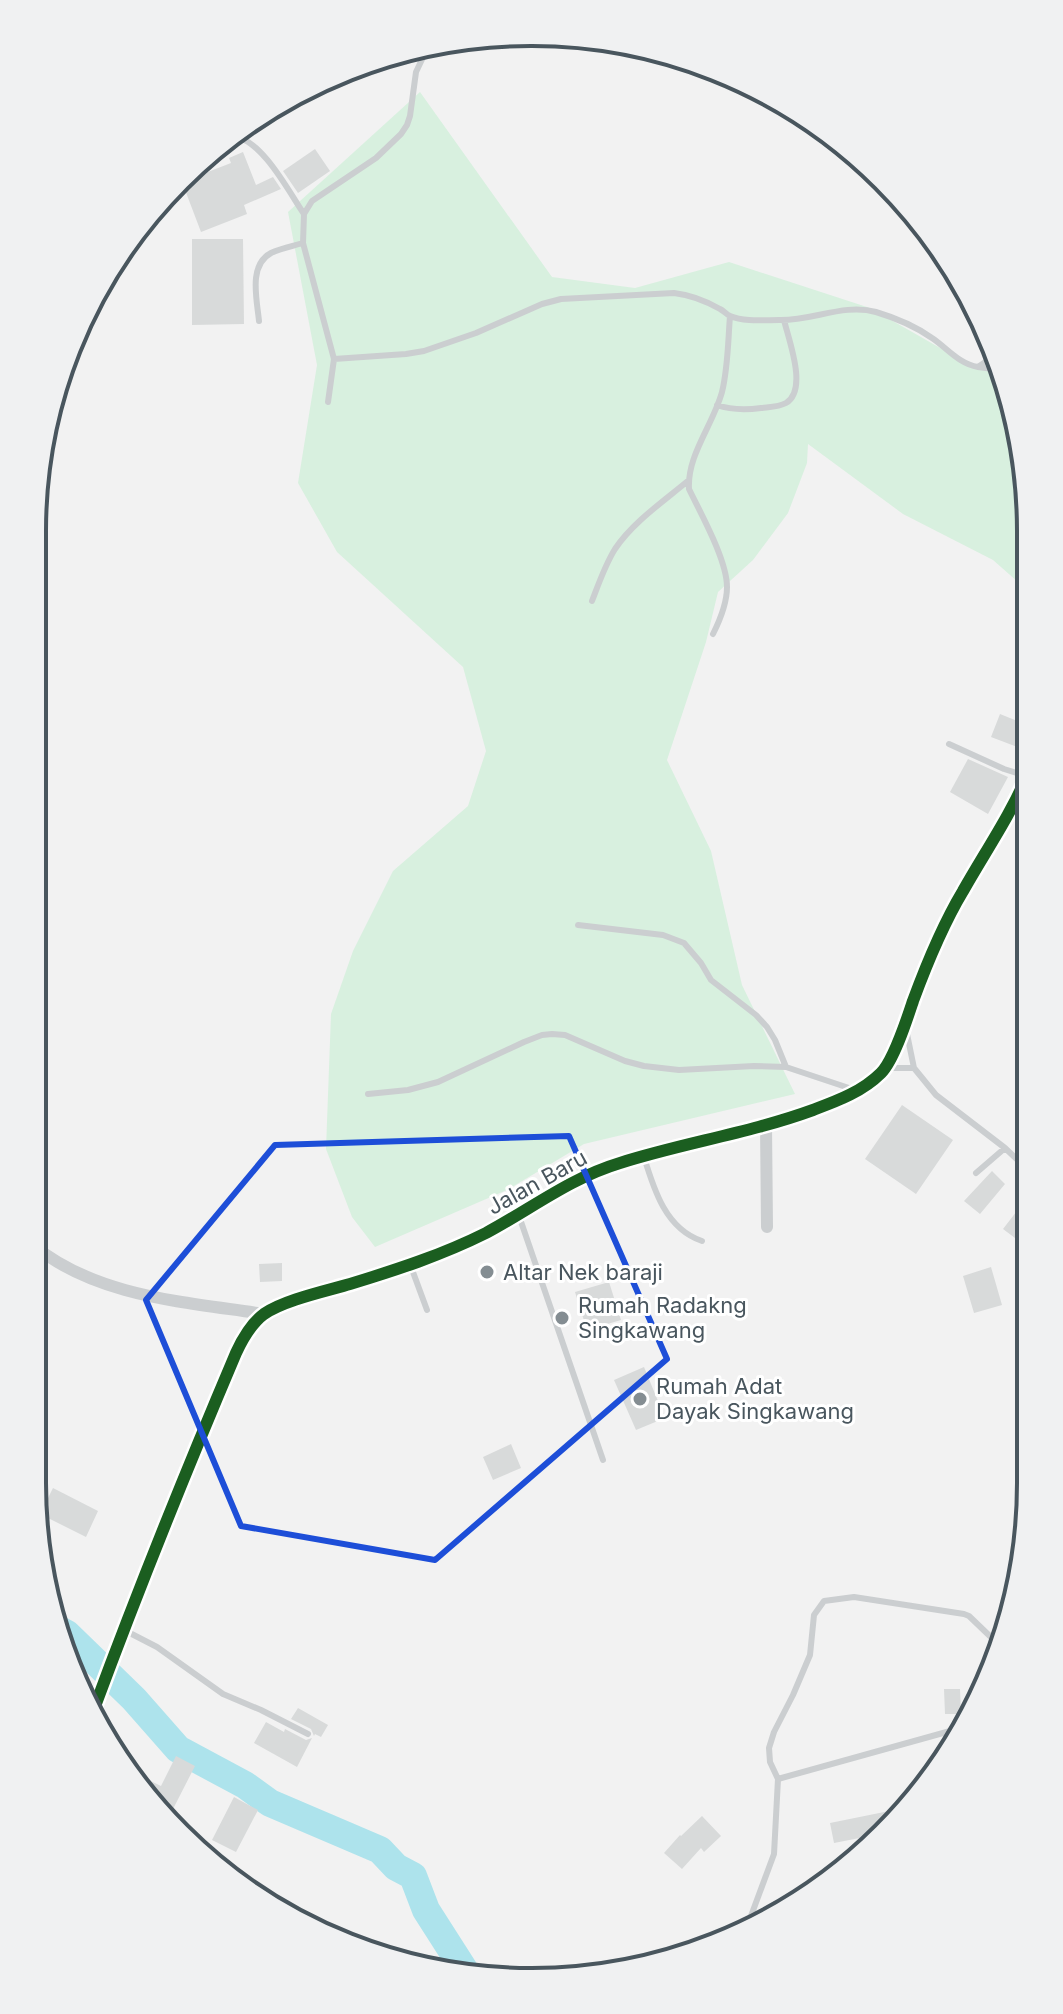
<svg xmlns="http://www.w3.org/2000/svg" width="1063" height="2014" viewBox="0 0 1063 2014" font-family="Inter,sans-serif">
	<style>
		.green { fill: #d8f0df }
		.lines { fill: none; stroke-linecap: round; stroke-linejoin: round }
		.river { stroke: #ade3ec; stroke-width: 28 }
		.building { fill: #d8dada }
		.lane { stroke: #cbced0; stroke-width: 6 }
		.street { stroke: #cbced0; stroke-width: 12 }
		.cycleway-casing { stroke: #fff; stroke-width: 17 }
		.cycleway { stroke: #1b5e20; stroke-width: 12 }
		.marked { fill: none; stroke: #1d4ed8; stroke-width: 6; stroke-linejoin: round }
		.poi-dot { fill: #848d92; stroke: #fff; stroke-width: 3 }
		.labels { text-anchor: middle; dominant-baseline: central; stroke-width: 6; stroke-linejoin: round; paint-order: stroke }
		.street-label { font-size: 22px; fill: #49565e; stroke: #fff }
		.poi-label { font-size: 22px; fill: #49565e; stroke: #fff; text-anchor: start }
		.rim { fill: none; stroke: #49565e; stroke-width: 4 }
	</style>
	<rect width="100%" height="100%" fill="#f2f2f2"/>
	<!-- green -->
	<path class="green" d="M420,92L552,277L635,288L729,262L870,308L977,369L997,356L1027,466V590L993,560L903,514L808,444L807,463L788,513L753,560L718,592L706,642L667,760L711,851L742,985L795,1094L584,1144L507,1190L375,1247L352,1217L326,1149L331,1014L353,951L393,871L468,806L486,751L463,667L337,552L298,483L317,365L288,212Z"/>
	<g class="lines">
		<!-- river -->
		<path class="river" d="M56,1628L67,1634L134,1699L178,1749L245,1785L270,1803L380,1850L396,1867L413,1876L426,1910L465,1971"/>
	</g>
	<!-- building -->
	<path class="building" d="M315,149L330,171L298,193L283,171Z
		M243,152L256,185L273,177L281,189L244,205L247,214L201,232L182,182L231,163L229,158Z
		M192,239H243L244,324L192,325Z
		M1000,714L1027,725L1020,748L991,737Z
		M968,759L1008,777L988,814L950,792Z
		M902,1105L953,1140L916,1194L865,1159Z
		M992,1171L1005,1184L980,1214L964,1201Z
		M1029,1195V1228L1019,1241L1003,1229Z
		M282,1263V1281L260,1282L259,1264Z
		M991,1267L1002,1305L974,1313L963,1276Z
		M609,1282L621,1320L587,1330L575,1292Z
		M644,1367L665,1418L636,1430L614,1380Z
		M511,1444L521,1468L493,1480L483,1457Z
		M53,1488L98,1511L86,1537L40,1514Z
		M944,1689H960L961,1714H945Z
		M298,1708L328,1725L321,1737L315,1734L314,1736L311,1729L291,1719Z
		M266,1722L284,1732L285,1729L306,1740L312,1738L297,1767L254,1743Z
		M176,1756L195,1766L173,1809L143,1794L136,1787L126,1769L161,1786Z
		M234,1797L258,1810L236,1852L212,1840Z
		M899,1809L880,1834L834,1843L830,1823Z
		M702,1816L721,1836L704,1852L701,1848L682,1869L664,1853L680,1835L681,1836Z"/>
	<g class="lines">
		<!-- lane -->
		<path class="lane" d="M235,137C262,140 289,192 304,214
			M259,321C257,300 248,265 271,253C281,248 293,246 303,243
			M334,359L406,354L424,351L476,333L542,304L561,299L674,293C691,295 706,301 720,309C724,311 726,314 730,316C744,322 764,320 779,320C812,321 844,303 876,312C896,318 915,326 932,338C947,348 959,364 978,367L997,354
			M978,367L1001,370
			M328,402L334,359L303,243L304,214L312,201L376,158L401,134L407,125L410,116L416,72L426,51
			M717,405C731,410 746,410 761,408C769,407 779,407 786,403C808,390 789,341 784,320
			M592,601C599,583 605,565 615,549C633,522 664,501 689,480
			M713,634C720,620 727,604 727,587C727,560 701,514 689,489C687,455 713,425 722,392C728,368 728,341 730,316
			M949,744L1004,769L1027,776
			M578,925L663,935L684,943L701,963L711,980L756,1015L767,1027L775,1040L786,1067
			M906,1029L914,1068
			M886,1068H914L936,1095L1005,1148L1029,1171
			M368,1094L408,1090L438,1082L524,1042L542,1035L552,1034L565,1035L625,1061L644,1066L679,1070L754,1066L786,1067L855,1090
			M644,1157C654,1190 666,1229 702,1241
			M976,1173L1005,1148
			M518,1213L603,1460
			M410,1264L427,1310
			M124,1630L157,1647L223,1694L261,1710L308,1734
			M978,1705L980,1701
			M778,1779L961,1728
			M750,1927L751,1916L774,1854L778,1779L770,1762L769,1748L774,1732L793,1695L810,1655L814,1615L824,1601L854,1597L964,1614L969,1616L996,1642"/>
		<!-- street -->
		<path class="street" d="M766,1125L767,1227
			M32,1244C95,1297 186,1302 264,1314
			M94,1709C138,1590 186,1471 236,1353C242,1340 252,1323 264,1314C284,1300 326,1291 350,1284C396,1270 442,1255 486,1233C531,1209 570,1178 620,1163C683,1143 750,1133 813,1110C837,1101 862,1092 881,1073C894,1060 907,1019 913,1001C927,963 942,926 963,891C985,852 1010,816 1028,774"/>
		<!-- cycleway casing -->
		<g class="cycleway-casing">
			<path id="cycleway" d="M94,1709C138,1590 186,1471 236,1353C242,1340 252,1323 264,1314C284,1300 326,1291 350,1284C396,1270 442,1255 486,1233C531,1209 570,1178 620,1163C683,1143 750,1133 813,1110C837,1101 862,1092 881,1073C894,1060 907,1019 913,1001C927,963 942,926 963,891C985,852 1010,816 1028,774"/>
		</g>
		<!-- cycleway -->
		<use href="#cycleway" class="cycleway"/>
	</g>
	<!-- marked area -->
	<path class="marked" d="M569,1136L667,1359L435,1560L241,1526L146,1300L275,1145Z"/>
	<!-- markers -->
	<g class="poi-dot">
		<circle cx="487" cy="1272" r="8"/>
		<circle cx="562" cy="1318" r="8"/>
		<circle cx="640" cy="1399" r="8"/>
	</g>
	<g class="labels">
		<!-- street labels -->
		<g class="street-label">
			<text transform="translate(537 1182) rotate(-29)">Jalan Baru</text>
		</g>
		<!-- poi labels -->
		<g class="poi-label">
			<text x="503" y="1272">Altar Nek baraji</text>
			<text x="578" y="1305">Rumah Radakng<tspan x="578" dy="25">Singkawang</tspan></text>
			<text x="656" y="1386">Rumah Adat<tspan x="656" dy="25">Dayak Singkawang</tspan></text>
		</g>
	</g>
	<!-- crop -->
	<path d="M0 0H1063V2014H0ZM531 46H532A485 485 0 0 1 1017 531V1483A485 485 0 0 1 532 1968H531A485 485 0 0 1 46 1483V531A485 485 0 0 1 531 46Z" fill="#f0f1f2" fill-rule="evenodd"/>
	<path class="rim" d="M531 46H532A485 485 0 0 1 1017 531V1483A485 485 0 0 1 532 1968H531A485 485 0 0 1 46 1483V531A485 485 0 0 1 531 46Z"/>
</svg>
